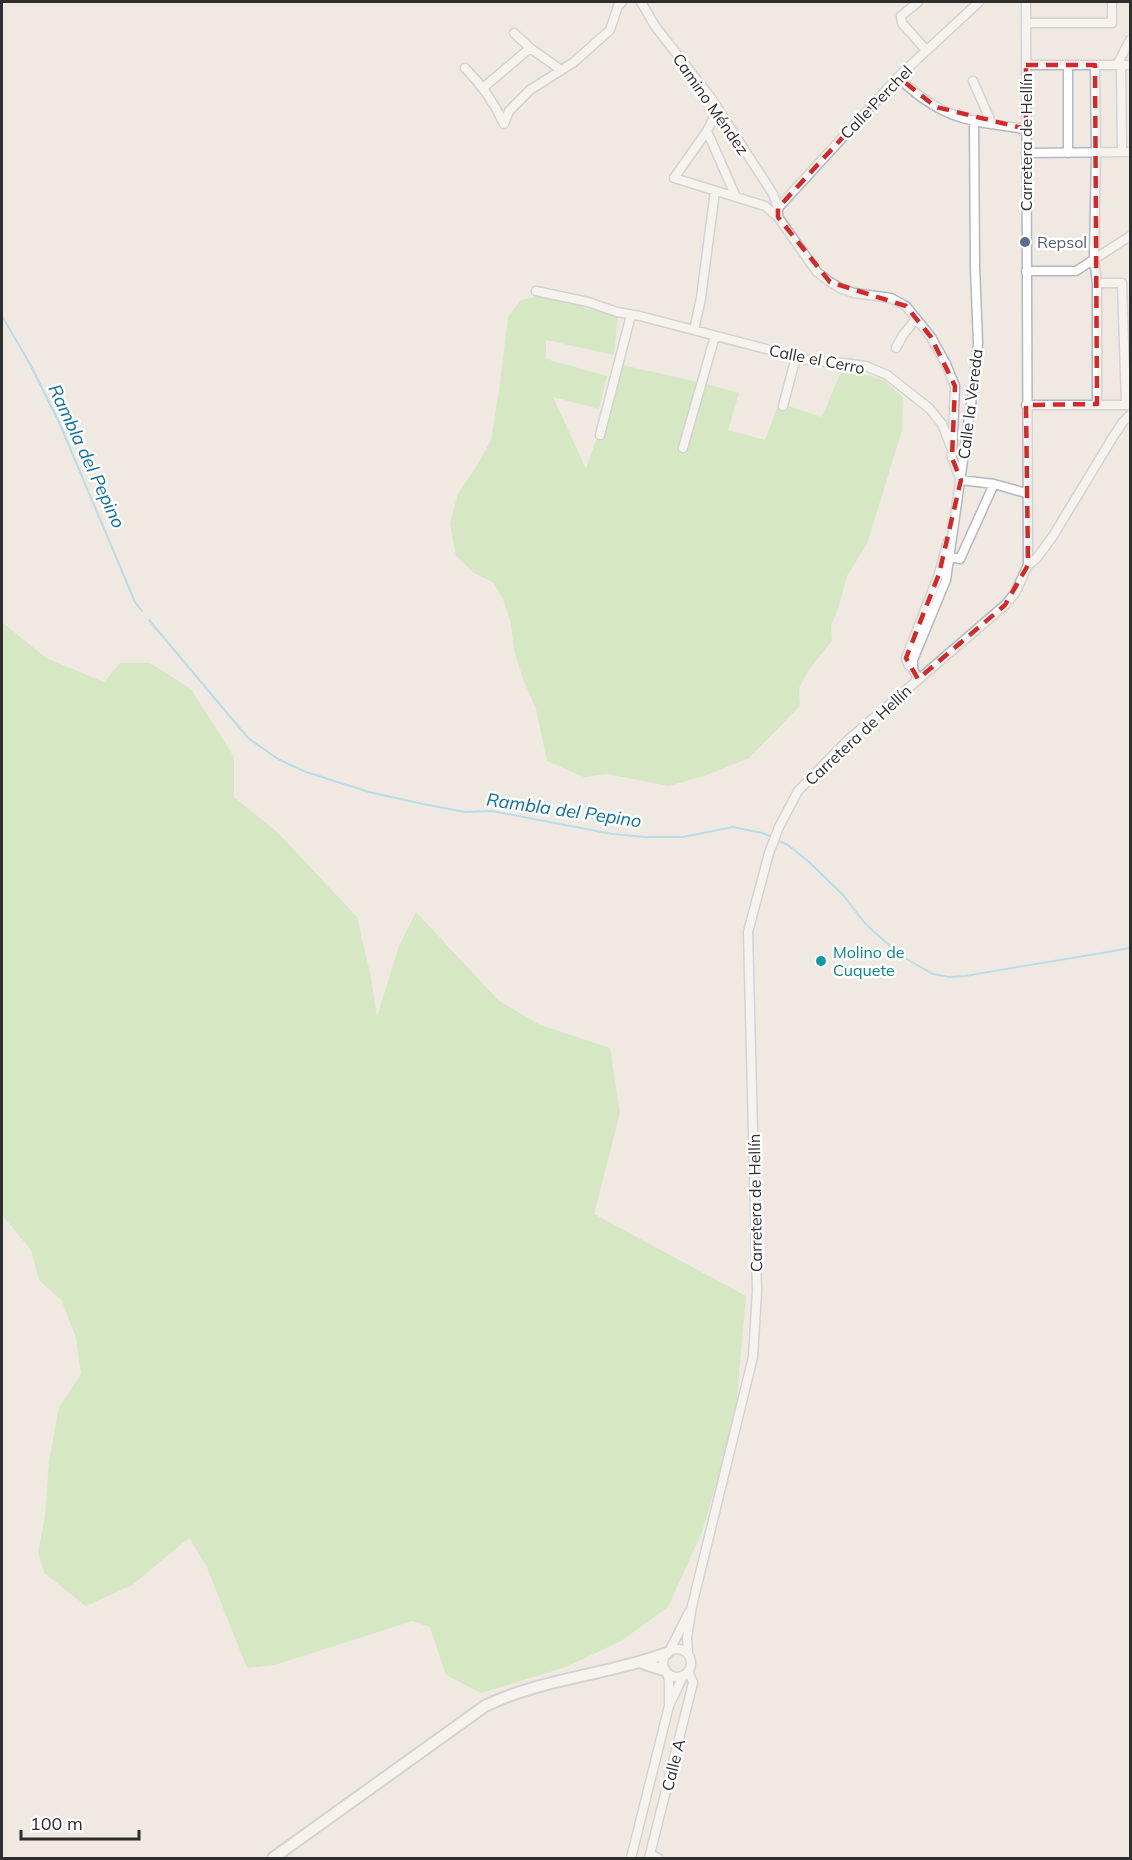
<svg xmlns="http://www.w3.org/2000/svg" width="1132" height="1860" viewBox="0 0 1132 1860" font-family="Mulish,sans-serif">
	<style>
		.green { fill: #b6e59e }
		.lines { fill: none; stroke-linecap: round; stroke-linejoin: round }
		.stream { stroke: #75cff0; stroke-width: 2 }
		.minor-casing { stroke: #b4b7c1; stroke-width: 11 }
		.tertiary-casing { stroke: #b4b7c1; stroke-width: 14 }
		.minor { stroke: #fff; stroke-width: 8 }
		.tertiary { stroke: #fff; stroke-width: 10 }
		.marked { fill: none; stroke: #d62828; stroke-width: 4.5; stroke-dasharray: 12 8; stroke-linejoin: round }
		.service-dot { fill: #5c6f8a; stroke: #fff; stroke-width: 2 }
		.culture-dot { fill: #0f9aa8; stroke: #fff; stroke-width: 2 }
		.labels { text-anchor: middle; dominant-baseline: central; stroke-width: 5; stroke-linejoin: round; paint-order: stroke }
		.street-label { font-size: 16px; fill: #2e2e2e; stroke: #fff }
		.service-label { font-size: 16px; fill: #4e5e75; stroke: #fff; text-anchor: start }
		.culture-label { font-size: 16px; fill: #0d838f; stroke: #fff; text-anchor: start }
		.water-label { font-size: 18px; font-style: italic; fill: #0d6fa3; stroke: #fff }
	</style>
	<rect width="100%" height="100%" fill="#efe9e1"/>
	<!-- green -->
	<path class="green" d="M540,296L562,297L588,309L618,314L614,355L546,340V359L607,376L599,409L553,397L586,469L622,365L707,384L739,393L728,430L765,440L779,403L822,417L843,367L885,381L903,397L902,430L867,544L847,576L838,609L831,625L832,641L810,668L799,688L800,706L749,758L707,775L669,786L607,774L584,777L547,761L536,709L523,679L514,650L511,624L503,599L494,583L474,573L456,556L450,523L458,494L478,464L491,440L499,390L508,317L521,300Z
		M2,622L46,658L104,682L120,663H150L191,689L234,757V797L277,832L357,917L370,973L377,1017L399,946L416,912L498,1000L540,1025L610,1048L620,1113L594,1214L746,1296L735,1420L702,1532L668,1607L621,1641L566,1667L481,1693L446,1675L430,1627L412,1621L275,1665L247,1668L206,1565L189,1538L132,1585L86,1606L44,1573L38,1552L45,1517L49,1461L59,1407L81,1374L76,1338L62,1301L39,1280L31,1250L2,1215Z"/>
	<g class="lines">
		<!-- stream -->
		<path class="stream" d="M2,316L30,364L59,422L135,602L142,611
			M149,620L248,738L278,759L306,772L369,792L423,804L465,812L492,811L612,834L646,837H683L733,827L762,833L772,837
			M777,840L788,845L809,862L844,896L863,921L874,932L905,958L933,974L949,977L965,976C1020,966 1076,958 1130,948"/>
		<!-- minor casing -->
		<g class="minor-casing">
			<path id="minor" d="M641,2L655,26L711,98L773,194L778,208V217L817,272L830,282L842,289L854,293L891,298L906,306L931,337L946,364L955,386L952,458L961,480L994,484L1026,493
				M918,2L901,16L902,23L926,50
				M1026,23H1112V2
				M514,33L530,48L561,70
				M1026,65H1130
				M1095,65L1096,153L1094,258L1097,283V404
				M1117,65L1130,40
				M1121,65L1122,152
				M465,68C482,85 494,102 504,124
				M898,77C909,88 921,98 935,106C961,122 996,125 1026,129
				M973,81L992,124
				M483,88L530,48
				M504,124L509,111L530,90L574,62L610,30L618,6L622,2
				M707,131L718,109
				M1026,153L1130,152
				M1068,153V65
				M736,197L707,131L674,178L765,206L778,217
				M778,208L898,77L979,2
				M1026,271H1076L1130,236
				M1097,283H1122L1126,404
				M536,291L588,302L617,312L640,316L812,361L843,363L866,366L887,375L929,408L942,424L951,447
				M694,330L701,298L715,191
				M896,348L903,335L916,319
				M1026,405H1130
				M783,406L796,357
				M600,435L631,315
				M683,448L715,336
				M950,557L960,559L994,484
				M1028,565L1036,559L1053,536L1113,437L1123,422L1130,415
				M913,669L908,664L906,658L939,574L948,541
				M918,679L913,669V660L946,580L973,390L978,343L975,267L974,120
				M663 1663a14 14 0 1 1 28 0a14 14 0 1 1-28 0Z
				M670,1650L689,1612
				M688,1654L687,1637L692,1606L753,1357L757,1291L748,932L769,853L779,827L798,791L848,740L1005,605L1015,593L1028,565L1026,2
				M667,1673L669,1681V1705
				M650,1854L658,1858
				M631,1858L669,1706L683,1676
				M649,1858L692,1687L693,1682L688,1672"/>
		</g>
		<!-- tertiary casing -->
		<g class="tertiary-casing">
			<path id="tertiary" d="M639,1662L664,1670
				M273,1858L485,1706C543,1678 608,1675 667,1653"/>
		</g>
		<!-- minor -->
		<use href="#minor" class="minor"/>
		<!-- tertiary -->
		<use href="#tertiary" class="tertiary"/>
	</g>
	<!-- marked area -->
	<path d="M0 0H1132V1860H0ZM1026,65H1095L1097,404L1026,405L1028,565L1005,605L918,679L906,658L939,574L961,480L952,458L955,386L931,337L906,306L830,282L778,217V208L898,77L936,107L1026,129Z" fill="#efe9e1" fill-opacity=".55" fill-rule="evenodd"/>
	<path class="marked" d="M1026,65H1095L1097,404L1026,405L1028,565L1005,605L918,679L906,658L939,574L961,480L952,458L955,386L931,337L906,306L830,282L778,217V208L898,77L936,107L1026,129Z"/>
	<!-- markers -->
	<circle class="service-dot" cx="1025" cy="242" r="6"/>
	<circle class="culture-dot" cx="821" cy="961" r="6"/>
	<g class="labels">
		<!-- street labels -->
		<g class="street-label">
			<text transform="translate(876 102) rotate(-46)">Calle Perchel</text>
			<text transform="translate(711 104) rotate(55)">Camino Méndez</text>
			<text transform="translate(1026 142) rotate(-90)">Carretera de Hellín</text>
			<text transform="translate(817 359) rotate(11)">Calle el Cerro</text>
			<text transform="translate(970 404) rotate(-83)">Calle la Vereda</text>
			<text transform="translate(858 735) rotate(-43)">Carretera de Hellín</text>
			<text transform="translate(755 1203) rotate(-91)">Carretera de Hellín</text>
			<text transform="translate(673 1765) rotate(-76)">Calle A</text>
		</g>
		<!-- service labels -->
		<g class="service-label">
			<text x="1037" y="242">Repsol</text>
		</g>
		<!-- culture labels -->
		<g class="culture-label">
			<text x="833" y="952">Molino de<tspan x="833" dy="18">Cuquete</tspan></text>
		</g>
		<!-- water labels -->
		<g class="water-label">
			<text transform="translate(87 456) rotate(65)">Rambla del Pepino</text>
			<text transform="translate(564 810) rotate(8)">Rambla del Pepino</text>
		</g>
	</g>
	<!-- border -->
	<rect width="1132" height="1860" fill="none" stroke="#2e2e2e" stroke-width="6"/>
	<!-- scale -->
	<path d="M21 1830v9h118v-9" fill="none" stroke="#2e2e2e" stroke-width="3"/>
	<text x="30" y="1830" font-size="18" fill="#2e2e2e" stroke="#ffffff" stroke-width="4.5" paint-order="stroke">100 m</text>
</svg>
